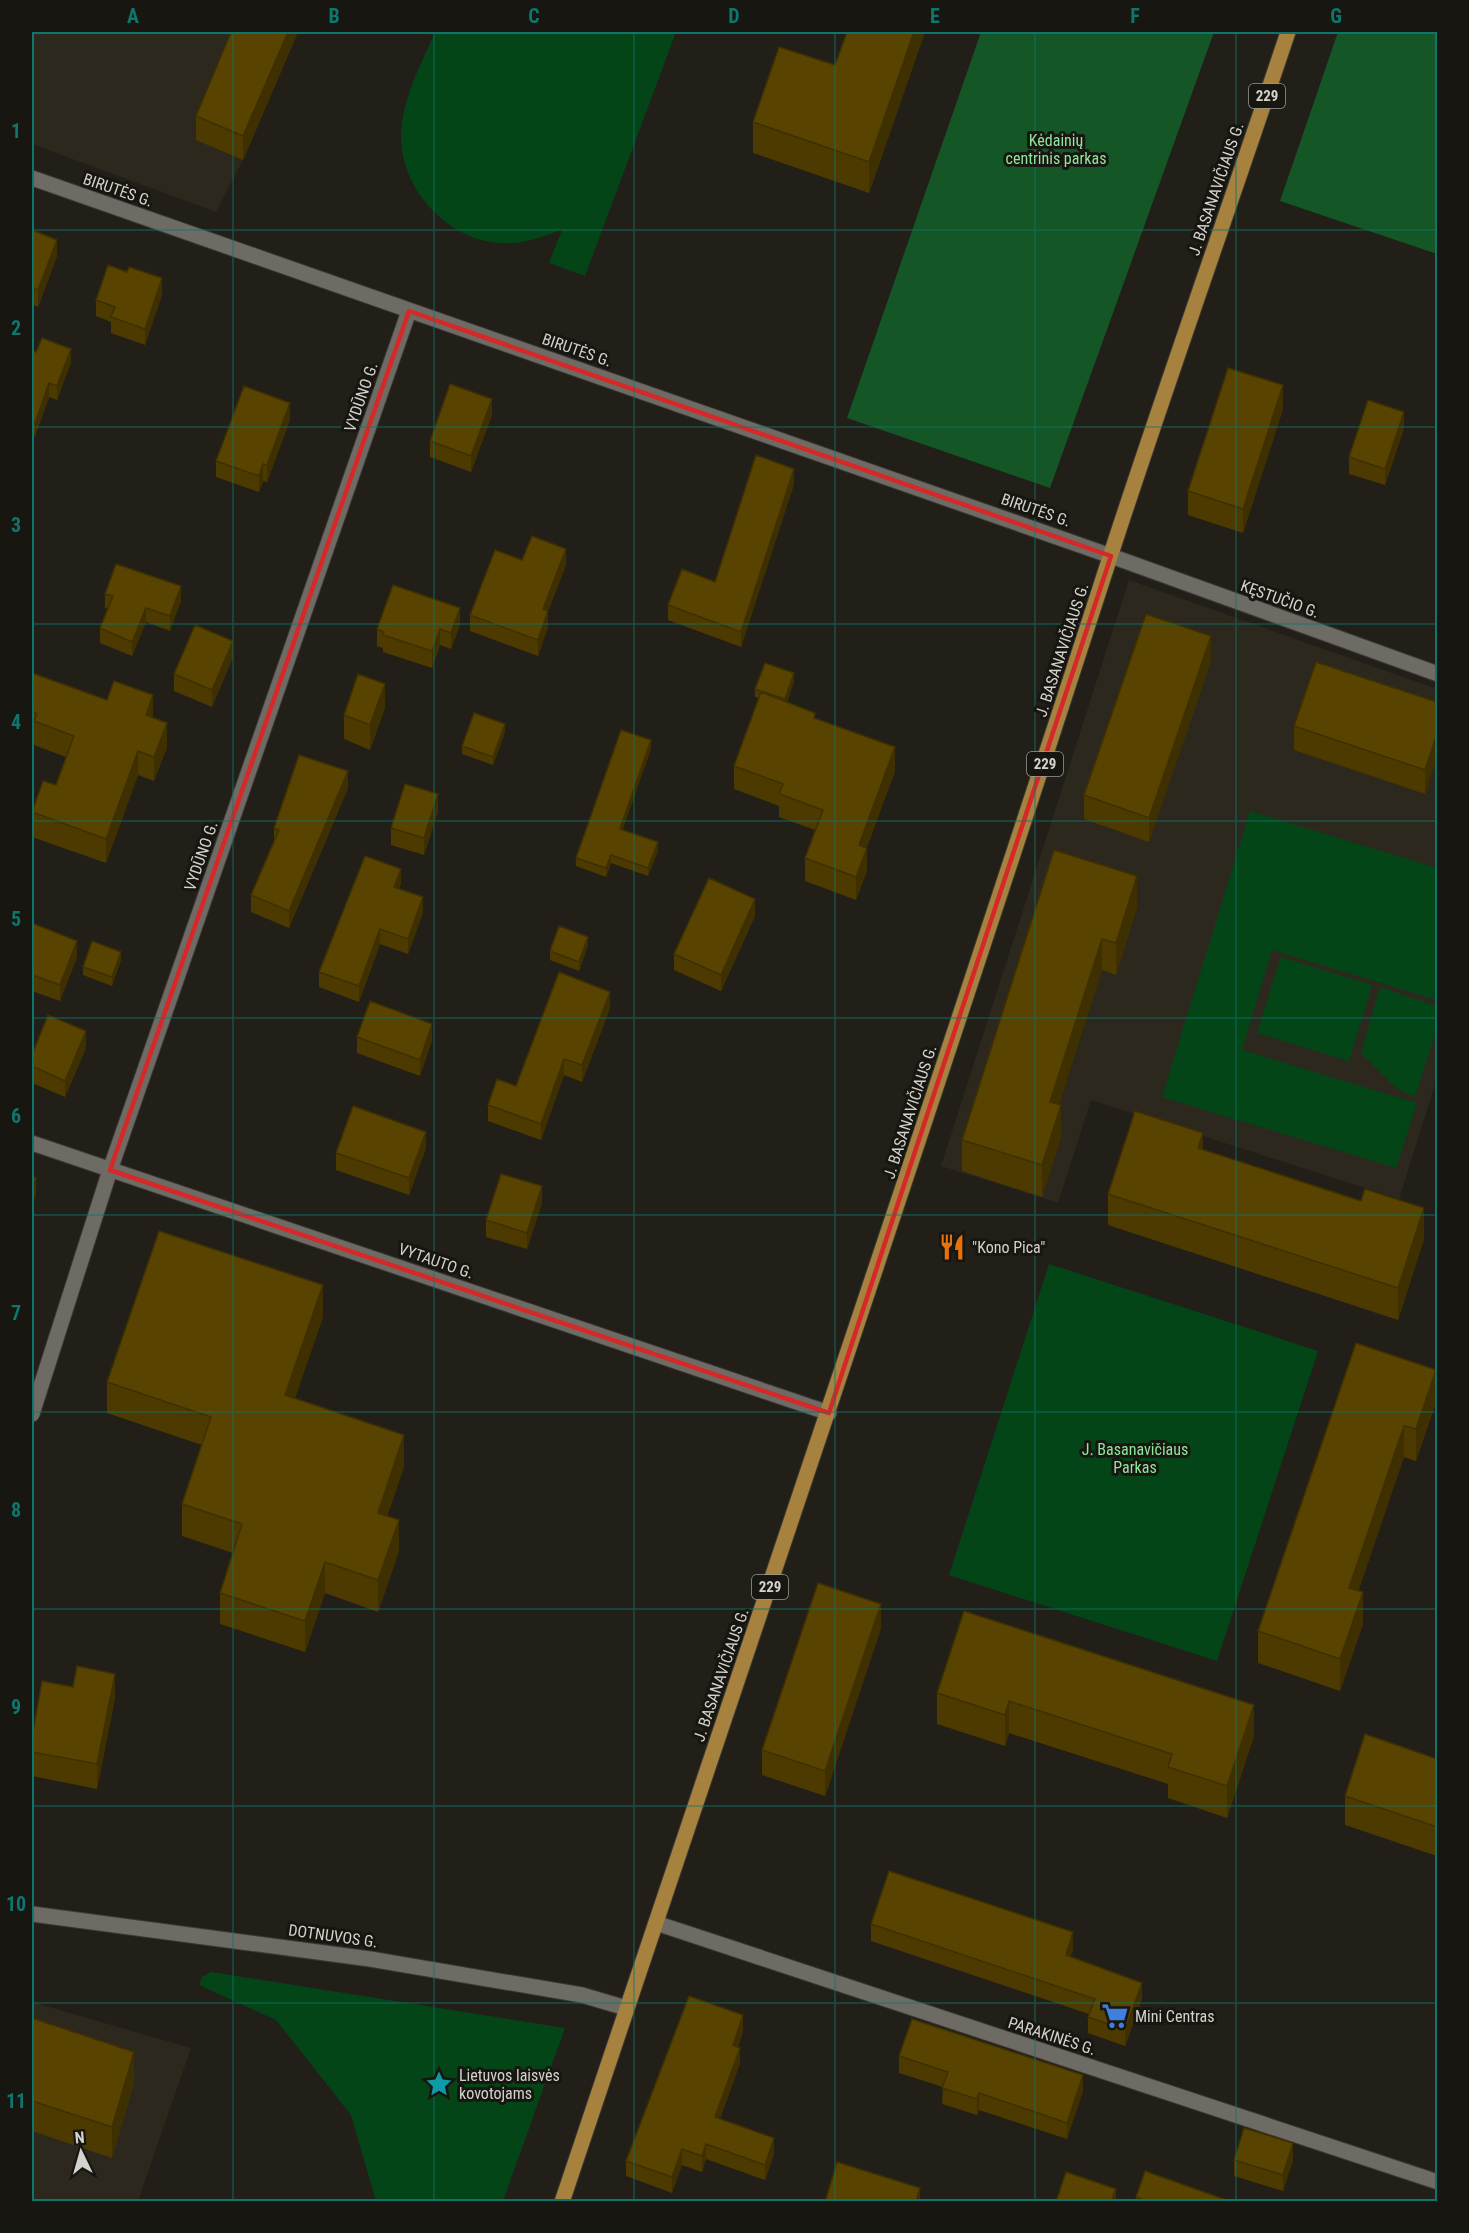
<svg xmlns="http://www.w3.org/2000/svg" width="1469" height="2233" viewBox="0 0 1469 2233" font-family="'Roboto Condensed',sans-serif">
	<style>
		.built { fill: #2d281e }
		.green { fill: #044518 }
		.forest { fill: #145625 }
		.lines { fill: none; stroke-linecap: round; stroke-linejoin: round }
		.minor-casing { stroke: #3b3935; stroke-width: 17 }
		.tertiary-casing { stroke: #3b3935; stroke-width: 17 }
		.primary-casing { stroke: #3b3935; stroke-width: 17 }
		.minor { stroke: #6e6b64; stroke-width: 15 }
		.tertiary { stroke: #6e6b64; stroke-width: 15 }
		.primary { stroke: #a6823e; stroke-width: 15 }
		.wall { fill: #4c3a00 }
		.shaded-wall { fill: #3e3000 }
		.building { fill: #584400; stroke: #3e3000; stroke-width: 1.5 }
		.marked { fill: none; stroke: #d62828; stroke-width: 4.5; stroke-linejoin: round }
		.grid { fill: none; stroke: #0f766e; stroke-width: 1.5; stroke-opacity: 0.55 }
		.labels { text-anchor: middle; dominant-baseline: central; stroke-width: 6; stroke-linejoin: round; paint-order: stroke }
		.shield { fill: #181610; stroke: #9b9a94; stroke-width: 1.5 }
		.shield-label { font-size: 15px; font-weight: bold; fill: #d3d2cd }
		.park-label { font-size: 16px; fill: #90e69d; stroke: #181610 }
		.street-label { font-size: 16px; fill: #d3d2cd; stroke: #181610 }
		.poi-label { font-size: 16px; fill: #d3d2cd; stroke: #181610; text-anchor: start }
		.neatline { fill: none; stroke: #0f766e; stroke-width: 2 }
		.grid-label { font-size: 20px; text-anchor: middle; font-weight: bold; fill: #0f766e }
	</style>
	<rect width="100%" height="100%" fill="#221f19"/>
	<!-- built -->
	<path class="built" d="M32,32H298L243,160L216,212L32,144Z
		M1129,580L1437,689V1078L1399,1199L1091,1100L1058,1203L941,1166Z
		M32,2002L191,2048L138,2201H32Z"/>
	<!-- green -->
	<path class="green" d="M435,32H676L585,276L549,263L562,230C541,237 522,245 500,243C448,240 403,191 401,140C400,102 421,65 435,32Z
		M1250,811L1437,868V1000L1272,950L1242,1050L1417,1103L1396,1168L1162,1097Z
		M1281,957L1372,985L1349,1061L1257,1033Z
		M1380,987L1437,1006V1027L1415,1097L1396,1088L1361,1053Z
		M1049,1264L1318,1351L1217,1661L949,1575Z
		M211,1972L565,2028L503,2201H376L351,2115L276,2020L199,1985L202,1977Z"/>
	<!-- forest -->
	<path class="forest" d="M981,32H1214L1050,488L847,418Z
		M1338,32H1437V254L1280,201Z"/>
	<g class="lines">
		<!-- minor casing -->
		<g class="minor-casing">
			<path id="minor" d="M1111,556L1438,674
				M32,1143L829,1413
				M32,1414L110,1170L409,311
				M32,1914L370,1959L582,1995L626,2008
				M656,1923L1438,2182"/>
		</g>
		<!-- tertiary casing -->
		<g class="tertiary-casing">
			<path id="tertiary" d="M32,178L1111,556"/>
		</g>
		<!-- primary casing -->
		<g class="primary-casing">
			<path id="primary" d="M562,2202C746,1653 933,1105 1111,554C1168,379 1230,206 1288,32"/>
		</g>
		<!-- minor -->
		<use href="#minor" class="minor"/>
		<!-- tertiary -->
		<use href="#tertiary" class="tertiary"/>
		<!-- primary -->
		<use href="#primary" class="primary"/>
	</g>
	<!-- wall -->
	<path class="wall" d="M231,32H298L243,160L196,140V116Z
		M925,32L869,193L753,153V122L835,65Z
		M32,230L57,256L38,307L32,304Z
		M162,295L145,345L111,333V322L96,316V300Z
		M32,350L71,362L57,400L49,397L35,436L32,435Z
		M1283,409L1243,533L1188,515V491Z
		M492,415L471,472L430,457V441Z
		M290,420L267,482L263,481L259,492L216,477V461Z
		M1404,428L1385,485L1349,474V457Z
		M794,484L741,647L668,620V605L715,582Z
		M522,560L566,565L548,611V627L538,656L470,631V615Z
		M105,594L181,601L170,631L146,622L132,656L100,643V628L108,609L105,608Z
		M460,625L451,649L440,645L432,668L383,652V648L377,646V629Z
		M233,657L212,707L174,691V674Z
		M1211,661L1149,842L1084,819V795Z
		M32,673L153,717L167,747L154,781L138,775L106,863L32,837V812L56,785L66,757L34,745V737L32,736Z
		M794,682L787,702L815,718L895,771L867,847V871L856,900L805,881V858L815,830L779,817V806L734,789V766L759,698L755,697V689Z
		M1437,702L1425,794L1294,750V726Z
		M385,708L370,750L344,739V715Z
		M505,732L493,765L462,754V746Z
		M651,749L622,830L658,851L648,876L611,863L606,877L576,866V858Z
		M348,788L289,928L251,912V895L274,841V828Z
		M438,811L424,855L391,845V828Z
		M1054,850L1137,907L1116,975L1102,970L1059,1104L1061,1137L1042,1197L962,1171V1140Z
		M401,884L399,889L423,913L408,954L380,944L359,1002L319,987V972Z
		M755,916L721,991L674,970V954Z
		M32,923L77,957L60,1001L32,991Z
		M588,945L579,971L550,960V951Z
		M121,960L112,986L83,975V967Z
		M610,1008L582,1082L564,1075L541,1140L488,1121V1105L516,1086Z
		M357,1037L432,1040L420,1076L357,1053Z
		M86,1048L65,1097L32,1083V1055Z
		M426,1148L409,1195L336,1170V1153Z
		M1203,1149L1424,1239L1398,1320L1108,1225V1194Z
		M542,1203L527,1249L486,1237V1220Z
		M323,1317L295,1398L404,1467L387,1516L399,1551L378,1612L325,1593L305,1652L220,1624V1593L233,1553L182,1536V1504L202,1445L107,1413V1382Z
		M1356,1343L1436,1402L1416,1461L1404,1457L1358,1591L1363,1624L1340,1691L1258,1663V1631Z
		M964,1611L1254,1736L1227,1818L1168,1798V1784L1009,1733L1005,1746L937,1724V1693Z
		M881,1628L825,1796L762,1775V1750Z
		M115,1698L97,1789L32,1776V1737Z
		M1437,1759V1856L1345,1825V1796Z
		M871,1924L1073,1949L1070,1957L1142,1999L1125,2046L1088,2033V2017L1089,2014L871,1941Z
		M32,2018L134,2083L112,2158L32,2131Z
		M743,2031L738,2047L740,2063L720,2119L774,2154L765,2180L706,2159L702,2172L682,2165L672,2193L626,2176V2161Z
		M899,2056L1083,2091L1067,2139L979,2110L977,2115L942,2104L943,2087L899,2073Z
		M1234,2160H1293L1283,2191L1234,2176Z
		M1136,2197L1232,2202H1136Z"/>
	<!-- shaded-wall -->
	<path class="shaded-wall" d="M288,32H298L243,160V136Z
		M914,32H925L869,193V162Z
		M57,240V256L38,307V290Z
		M162,278V295L145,345V329Z
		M71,349V362L57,400V386Z
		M49,383V397L35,436V423Z
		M1283,385V409L1243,533V509Z
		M492,399V415L471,472V456Z
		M290,403V420L267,482V465Z
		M1404,412V428L1385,485V469Z
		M263,464V481L259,492V476Z
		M794,469V484L741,647V632Z
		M566,549V565L543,625V609Z
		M181,586V601L170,631V616Z
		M146,608V622L132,656V642Z
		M460,608V625L451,649V633Z
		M548,611V627L538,656V640Z
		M440,629V645L432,668V651Z
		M1211,636V661L1149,842V818Z
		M233,641V657L212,707V690Z
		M794,673V682L785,707V699Z
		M385,684V708L370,750V725Z
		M153,695V720L146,715Z
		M167,723V747L154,781V757Z
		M505,724V732L493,765V757Z
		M1437,734V758L1425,794V770Z
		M651,740V749L620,837V829Z
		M895,747V771L859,868V845Z
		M138,751V775L106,863V839Z
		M348,771V788L289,928V911Z
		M438,794V811L424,855V838Z
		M658,842V851L648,876V868Z
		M867,848V871L856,900V877Z
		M611,855V863L606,877V868Z
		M401,869V884L394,902V887Z
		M1137,876V907L1116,975V943Z
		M423,897V913L408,954V939Z
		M755,899V916L721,991V975Z
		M380,929V944L359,1002V986Z
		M588,937V945L579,971V962Z
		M1102,939V970L1050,1133V1102Z
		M77,941V957L60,1001V985Z
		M121,952V960L112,986V977Z
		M610,992V1008L582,1082V1065Z
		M432,1024V1040L420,1076V1060Z
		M86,1031V1048L65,1097V1081Z
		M564,1059V1075L541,1140V1124Z
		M1061,1105V1137L1042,1197V1165Z
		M426,1132V1148L409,1195V1178Z
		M1203,1133V1164L1198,1148Z
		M36,1178V1195L32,1205V1188Z
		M542,1186V1203L527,1249V1233Z
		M1424,1208V1239L1398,1320V1288Z
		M323,1285V1317L285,1426V1395Z
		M1436,1370V1402L1416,1461V1429Z
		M1404,1426V1457L1349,1619V1588Z
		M404,1435V1467L378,1544V1513Z
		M399,1520V1551L378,1612V1580Z
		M325,1562V1593L305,1652V1621Z
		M1363,1592V1624L1340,1691V1659Z
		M881,1604V1628L825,1796V1771Z
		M115,1674V1698L97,1789V1764Z
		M1009,1701V1733L1005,1746V1715Z
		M1254,1705V1736L1227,1818V1786Z
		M1073,1932V1949L1066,1971V1955Z
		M1142,1983V1999L1125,2046V2030Z
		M743,2015V2031L733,2061V2045Z
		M740,2048V2063L715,2133V2117Z
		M134,2052V2083L112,2158V2127Z
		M1083,2075V2091L1067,2139V2123Z
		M979,2093V2110L977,2115V2099Z
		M774,2138V2154L765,2180V2165Z
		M1293,2143V2160L1283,2191V2175Z
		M706,2144V2159L702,2172V2156Z
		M682,2149V2165L672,2193V2177Z
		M920,2188V2202H916Z
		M1116,2189V2198L1114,2202H1111Z"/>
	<!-- building -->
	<path class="building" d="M231,32H288L243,136L196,116Z
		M847,32H914L869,162L753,122L779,47L835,65Z
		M32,230L57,240L38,290L32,288Z
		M108,265L127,272L129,267L162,278L145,329L111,317L115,307L96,300Z
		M42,338L71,349L57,386L49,383L35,423L32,421V350L36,352Z
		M1228,368L1283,385L1243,509L1188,491Z
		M450,384L492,399L471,456L430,441Z
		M244,386L290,403L267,465L263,464L259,476L216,461Z
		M1368,400L1404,412L1385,469L1349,457Z
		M756,455L794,469L741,632L668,605L682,569L715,582Z
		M532,536L566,549L543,609L548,611L538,640L470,615L495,550L522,560Z
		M116,564L181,586L170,616L146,608L132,642L100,628L113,596L105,594Z
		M393,585L460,608L451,633L440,629L432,651L383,635L384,632L377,629Z
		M1146,614L1211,636L1149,818L1084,795Z
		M195,625L233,641L212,690L174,674Z
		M1316,662L1437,702V734L1425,770L1294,726Z
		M765,663L794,673L785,699L755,689Z
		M32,673L107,700L114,681L153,695L146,715L167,723L154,757L138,751L106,839L32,812L43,781L56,785L74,736L34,721L37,714L32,711Z
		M358,674L385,684L370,725L344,715Z
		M761,692L815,713L814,718L895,747L859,845L867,848L856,877L805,858L823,810L779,794L783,784L734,766Z
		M474,713L505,724L493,757L462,746Z
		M621,730L651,740L620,829L658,842L648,868L611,855L606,868L576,858Z
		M299,755L348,771L289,911L251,895L279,830L274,828Z
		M405,784L438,794L424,838L391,828Z
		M1054,850L1137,876L1116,943L1102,939L1050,1102L1061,1105L1042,1165L962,1140Z
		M365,856L401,869L394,887L423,897L408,939L380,929L359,986L319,972Z
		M709,878L755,899L721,975L674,954Z
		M32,923L77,941L60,985L32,975Z
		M559,926L588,937L579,962L550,951Z
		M92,941L121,952L112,977L83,967Z
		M559,972L610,992L582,1065L564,1059L541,1124L488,1105L497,1079L516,1086Z
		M370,1001L432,1024L420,1060L357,1037Z
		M48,1015L86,1031L65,1081L32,1066V1055Z
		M353,1106L426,1132L409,1178L336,1153Z
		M1135,1111L1203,1133L1198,1148L1361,1201L1365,1189L1424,1208L1398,1288L1108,1194Z
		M501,1174L542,1186L527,1233L486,1220Z
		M32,1176L36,1178L32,1188Z
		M159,1231L323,1285L285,1395L404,1435L378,1513L399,1520L378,1580L325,1562L305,1621L220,1593L242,1524L182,1504L211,1417L107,1382Z
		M1356,1343L1436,1370L1416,1429L1404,1426L1349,1588L1363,1592L1340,1659L1258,1631Z
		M818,1583L881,1604L825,1771L762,1750Z
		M964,1611L1254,1705L1227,1786L1168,1767L1172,1754L1009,1701L1005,1715L937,1693Z
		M77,1666L115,1674L97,1764L32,1752V1737L42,1681L73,1687Z
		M1365,1734L1437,1759V1827L1345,1796Z
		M889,1871L1073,1932L1066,1955L1142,1983L1125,2030L1088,2017L1095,1999L871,1924Z
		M689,1996L743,2015L733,2045L740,2048L715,2117L774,2138L765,2165L706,2144L702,2156L682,2149L672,2177L626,2161Z
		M32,2018L134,2052L112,2127L32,2101Z
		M912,2019L1083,2075L1067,2123L979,2093L977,2099L942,2088L948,2072L899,2056Z
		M1244,2128L1293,2143L1283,2175L1234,2160Z
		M837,2162L920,2188L916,2202H825Z
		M1145,2171L1232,2202H1151L1136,2197Z
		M1066,2172L1116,2189L1111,2202H1056Z"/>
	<!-- marked area -->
	<path class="marked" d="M409,311L1111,556L829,1413L110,1170Z"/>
	<!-- grid -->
	<path class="grid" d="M233,32V2202M434,32V2202M634,32V2202M835,32V2202M1035,32V2202M1236,32V2202M32,230H1438M32,427H1438M32,624H1438M32,821H1438M32,1018H1438M32,1215H1438M32,1412H1438M32,1609H1438M32,1806H1438M32,2003H1438"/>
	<!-- icons -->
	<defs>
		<g id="restaurant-bare" transform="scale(2.07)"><path d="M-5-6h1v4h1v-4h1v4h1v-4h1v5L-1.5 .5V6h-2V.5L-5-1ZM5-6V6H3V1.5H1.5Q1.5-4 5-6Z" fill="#e8710a" stroke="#181610" stroke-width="2.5" paint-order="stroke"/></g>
		<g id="supermarket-bare" transform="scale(2.07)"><path d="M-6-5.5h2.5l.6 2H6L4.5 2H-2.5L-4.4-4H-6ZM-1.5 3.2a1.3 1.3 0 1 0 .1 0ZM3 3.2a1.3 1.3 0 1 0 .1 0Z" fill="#3f7fe0" stroke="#181610" stroke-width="2.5" paint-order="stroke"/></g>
		<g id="sight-bare" transform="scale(2.07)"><path d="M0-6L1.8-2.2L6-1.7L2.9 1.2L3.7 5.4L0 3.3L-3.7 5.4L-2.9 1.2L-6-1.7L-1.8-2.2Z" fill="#0f9aa8" stroke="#181610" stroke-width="2.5" paint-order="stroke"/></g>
	</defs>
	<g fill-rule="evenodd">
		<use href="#restaurant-bare" x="952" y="1247"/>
		<use href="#supermarket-bare" x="1115" y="2016"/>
		<use href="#sight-bare" x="439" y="2084"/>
	</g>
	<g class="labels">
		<!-- shield labels -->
		<g class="shield">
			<rect x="1249" y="84" width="36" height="24" rx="4.5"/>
			<rect x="1027" y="752" width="36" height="24" rx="4.5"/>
			<rect x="752" y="1575" width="36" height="24" rx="4.5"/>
		</g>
		<g class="shield-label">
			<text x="1267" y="96">229</text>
			<text x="1045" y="764">229</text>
			<text x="770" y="1587">229</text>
		</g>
		<!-- park labels -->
		<g class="park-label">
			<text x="1056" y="140">Kėdainių<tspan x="1056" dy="18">centrinis parkas</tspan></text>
			<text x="1135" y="1449">J. Basanavičiaus<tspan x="1135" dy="18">Parkas</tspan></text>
		</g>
		<!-- street labels -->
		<g class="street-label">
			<text transform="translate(1216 189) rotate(-71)">J. BASANAVIČIAUS G.</text>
			<text transform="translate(118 190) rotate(19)">BIRUTĖS G.</text>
			<text transform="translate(577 350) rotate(19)">BIRUTĖS G.</text>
			<text transform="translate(361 397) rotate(-71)">VYDŪNO G.</text>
			<text transform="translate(1036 510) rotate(19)">BIRUTĖS G.</text>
			<text transform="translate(1280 599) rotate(20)">KĘSTUČIO G.</text>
			<text transform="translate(1062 650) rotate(-72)">J. BASANAVIČIAUS G.</text>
			<text transform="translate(201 856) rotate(-71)">VYDŪNO G.</text>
			<text transform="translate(910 1112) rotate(-72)">J. BASANAVIČIAUS G.</text>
			<text transform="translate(436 1261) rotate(19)">VYTAUTO G.</text>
			<text transform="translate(721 1675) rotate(-71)">J. BASANAVIČIAUS G.</text>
			<text transform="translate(333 1936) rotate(8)">DOTNUVOS G.</text>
			<text transform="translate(1052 2036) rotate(18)">PARAKINĖS G.</text>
		</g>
		<!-- poi labels -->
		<g class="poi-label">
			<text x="972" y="1247">"Kono Pica"</text>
			<text x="1135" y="2016">Mini Centras</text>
			<text x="459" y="2075">Lietuvos laisvės<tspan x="459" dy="18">kovotojams</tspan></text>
		</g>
	</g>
	<!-- border -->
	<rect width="1469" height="2233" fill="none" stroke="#181610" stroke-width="66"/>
	<!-- north arrow -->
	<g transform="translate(81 2152) rotate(355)" stroke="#181610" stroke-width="4.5" paint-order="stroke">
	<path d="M0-4.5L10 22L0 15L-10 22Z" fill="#d3d2cd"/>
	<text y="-9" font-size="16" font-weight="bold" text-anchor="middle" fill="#d3d2cd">N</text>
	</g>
	<rect x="33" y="33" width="1403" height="2167" class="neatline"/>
	<g class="grid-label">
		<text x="133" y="23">A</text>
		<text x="334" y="23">B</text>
		<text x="534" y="23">C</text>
		<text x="734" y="23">D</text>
		<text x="935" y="23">E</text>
		<text x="1135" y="23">F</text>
		<text x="1336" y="23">G</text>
		<text x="16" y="138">1</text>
		<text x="16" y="335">2</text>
		<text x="16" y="532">3</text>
		<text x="16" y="729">4</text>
		<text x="16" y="926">5</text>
		<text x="16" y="1123">6</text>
		<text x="16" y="1320">7</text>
		<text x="16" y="1517">8</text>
		<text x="16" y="1714">9</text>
		<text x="16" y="1911">10</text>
		<text x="16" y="2108">11</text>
	</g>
</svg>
